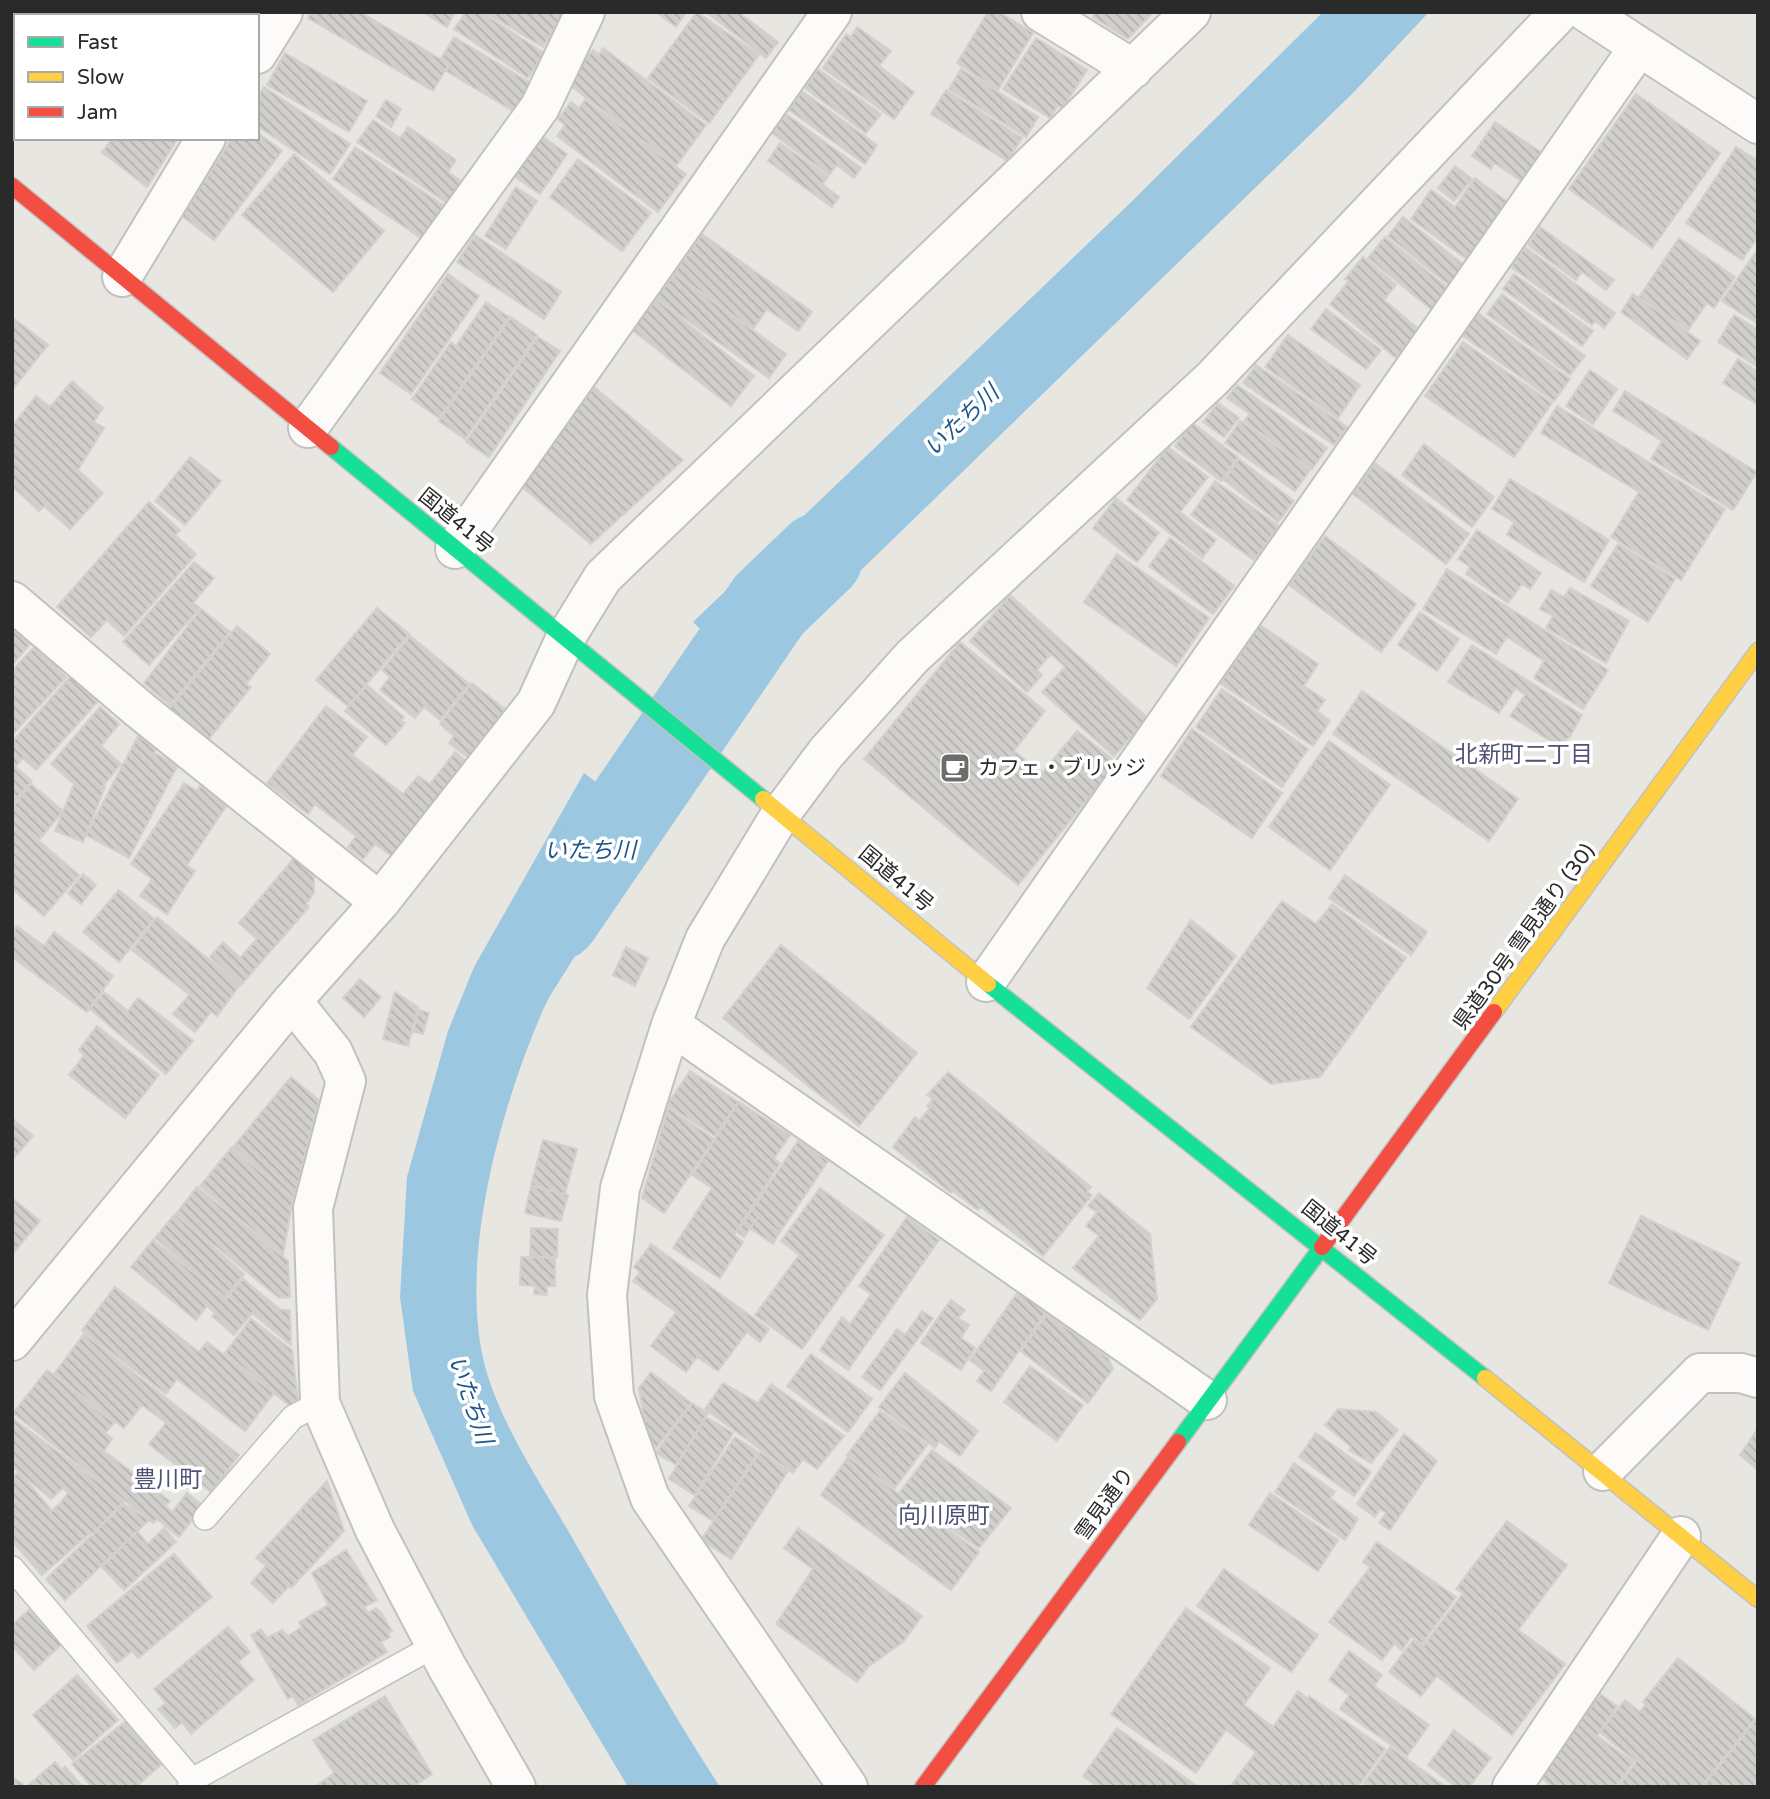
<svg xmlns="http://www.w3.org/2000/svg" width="1770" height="1799" viewBox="0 0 1770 1799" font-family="'Varela Round','Noto Sans JP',sans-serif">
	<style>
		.water { fill: #9cc7e1 }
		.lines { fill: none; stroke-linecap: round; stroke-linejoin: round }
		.river { stroke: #9cc7e1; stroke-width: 88 }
		.building { fill: url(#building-back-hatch); stroke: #d3d1cd; stroke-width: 2 }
		.lane-casing { stroke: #c2c1c0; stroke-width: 26 }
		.street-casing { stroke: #c2c1c0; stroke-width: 42 }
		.fast-casing { stroke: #c2c1c0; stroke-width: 19 }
		.slow-casing { stroke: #c2c1c0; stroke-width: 19 }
		.jam-casing { stroke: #c2c1c0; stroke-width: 19 }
		.lane { stroke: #fcfbfa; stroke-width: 23 }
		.street { stroke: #fcfbfa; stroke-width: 38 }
		.fast { stroke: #16e098; stroke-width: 16 }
		.slow { stroke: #ffcf43; stroke-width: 16 }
		.jam { stroke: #f24e42; stroke-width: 16 }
		.labels { text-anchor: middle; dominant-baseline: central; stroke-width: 7; stroke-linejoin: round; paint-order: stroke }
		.street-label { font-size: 21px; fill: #2a2a2a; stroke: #fff }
		.poi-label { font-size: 21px; fill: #2a2a2a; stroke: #fff; text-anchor: start }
		.water-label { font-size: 23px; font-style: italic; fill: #1c588c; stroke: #fff }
		.neighbourhood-label { font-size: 23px; fill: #505276; stroke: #fff }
	</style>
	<defs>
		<pattern id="building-back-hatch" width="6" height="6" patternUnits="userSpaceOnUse" patternTransform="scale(1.75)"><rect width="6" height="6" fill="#d1cfcc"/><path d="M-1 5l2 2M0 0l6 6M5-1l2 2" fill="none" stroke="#b4b2af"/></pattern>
	</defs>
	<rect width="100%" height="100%" fill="#e8e6e1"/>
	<!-- water -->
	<path class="water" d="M1323,12H1429L1353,93L754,674L740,660L741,648L732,638L718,647L693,622L1125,208Z
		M584,773L614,796L606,805L624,820L633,811L661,832C628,875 598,918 570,964C561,979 550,994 543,1010C501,1106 460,1254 483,1358C496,1417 540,1482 570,1534C619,1619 667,1705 720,1787H628L472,1525L413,1391L400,1297L407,1177L448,1031L474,967Z"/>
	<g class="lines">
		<!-- river -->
		<path class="river" d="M556,917L769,605L819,557"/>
	</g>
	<!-- building -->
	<path class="building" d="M12,12H79L75,16H16V82L12,79Z
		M81,12H148L145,16H78Z
		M171,12H239L244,15L176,16Z
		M311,12H360L449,64L433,91L308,18Z
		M423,12H455L447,27Z
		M466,12H481L544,53L528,78L454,29Z
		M485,12H564L543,47Z
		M656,12H686L676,27Z
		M697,12L759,55L709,123L648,78Z
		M706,12H738L778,42L766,58Z
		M988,12H999L1033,33L998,90L957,63Z
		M1095,12H1153L1128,39L1093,17Z
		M857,27L891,51L879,66L914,92L894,119L823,68L846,34L851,37Z
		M454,37L532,84L515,112L446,71L450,64L441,59Z
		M1036,38L1087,70L1063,108L1058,106L1050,118L1003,89Z
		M603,48L706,125L676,166L567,83L593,50L599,55Z
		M285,53L367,101L349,132L267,85Z
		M818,69L881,114L866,133L805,88Z
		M961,69L1038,117L1026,137L949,89Z
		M264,87L350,144L330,174L257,126V98Z
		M946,90L1022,138L1007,161L931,114Z
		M802,91L877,145L865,164L789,110Z
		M1636,94L1720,153L1652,248L1569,189Z
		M386,100L401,109L391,127L376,116Z
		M585,100L686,174L658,212L557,136L565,125L558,119L571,102L579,108Z
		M786,114L861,168L854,178L837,165L829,175L772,133Z
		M373,120L400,138L408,127L456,160L448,172L464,183L450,205L357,142Z
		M1495,122L1541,152L1522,181L1494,163L1491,169L1472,156Z
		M257,132L282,151L214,240L182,216L232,138H257Z
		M542,136L567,154L540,194L514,176Z
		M113,138H178L147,187L102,152Z
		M780,143L828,177L822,184L839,197L832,207L768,161Z
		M355,147L448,208L427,242L333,179Z
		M1736,147L1758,161V237L1742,260L1686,223Z
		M294,154L384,231L333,292L242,215Z
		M578,159L651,213L622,251L550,197Z
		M1455,166L1472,179L1454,201L1438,188Z
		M1475,178L1509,203L1468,260L1411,219L1431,190L1455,207Z
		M516,187L537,201L506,249L485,236Z
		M1403,217L1464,265L1449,285L1388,236Z
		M1540,227L1614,280L1606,290L1582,272L1576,280L1528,245Z
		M702,234L812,312L798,331L767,309L753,329L674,273Z
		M475,235L561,292L544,319L457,262Z
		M1385,237L1449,289L1432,310L1368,258Z
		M1679,238L1735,277L1714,308L1707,303L1688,330L1639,297Z
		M1525,247L1615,313L1604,328L1595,321L1592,325L1511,267Z
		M1758,249V324L1722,301Z
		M1363,257L1396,285L1384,300L1420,330L1396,358L1330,304L1349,281L1345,279Z
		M448,274L479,296L411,394L380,373Z
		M674,274L786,354L769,378L656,298Z
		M1514,274L1593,331L1582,346L1503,289Z
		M1502,294L1585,356L1570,375L1487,314Z
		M1633,294L1700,341L1687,359L1621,312Z
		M656,299L754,376L731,406L632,330Z
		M486,302L509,317L439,418L412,399L451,342L456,346Z
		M1326,309L1381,350L1366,369L1311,329Z
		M1478,313L1570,379L1554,401L1462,335Z
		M1734,315L1758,329V367L1718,342Z
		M12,317L48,345L12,390Z
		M511,317L537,335L465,439L439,421Z
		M1288,335L1360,385L1338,418L1265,367Z
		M538,337L560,351L489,457L466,442Z
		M1463,342L1552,403L1514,457L1425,396Z
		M1738,359L1758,372V405L1723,383Z
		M1256,365L1347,427L1334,445L1243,383Z
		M1590,370L1617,389L1593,424L1566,406Z
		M72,381L103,408L94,422L104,428L78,470L103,493L70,529L44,506L39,511L12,486V426L36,396L50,407Z
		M1237,385L1327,448L1312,469L1244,421L1250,414L1227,398Z
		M594,387L683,460L591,544L522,487Z
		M1625,391L1757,472L1733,510L1651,459L1662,441L1613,411Z
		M1218,403L1239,418L1224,437L1203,422Z
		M1557,406L1725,509L1681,580L1611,537L1639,492L1541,433Z
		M1240,421L1310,470L1295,491L1225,443Z
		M1192,423L1238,457L1221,481L1175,446Z
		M1424,444L1494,497L1472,527L1402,475Z
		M1168,447L1208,477L1180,512L1216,540L1202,558L1127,500Z
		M190,457L221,481L185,525L155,501Z
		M1239,459L1294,501L1278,522L1224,480Z
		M1375,463L1469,534L1446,564L1353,494Z
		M1510,479L1609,540L1584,582L1507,535L1514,522L1492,509Z
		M1215,481L1279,526L1254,560L1191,515Z
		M1116,498L1159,533L1137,562L1093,528Z
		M149,502L180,530L175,535L196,554L124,636L107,620L91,637L57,607Z
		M1477,530L1541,573L1530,589L1522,584L1508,603L1466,574L1470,567L1458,559Z
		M1325,536L1416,604L1381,652L1289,585Z
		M1170,538L1234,586L1213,614L1149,566Z
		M1618,544L1675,579L1648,622L1591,586Z
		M1117,554L1209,618L1176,666L1084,602Z
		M194,562L214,578L193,603L200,608L149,665L123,642Z
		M1447,569L1608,670L1583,709L1534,678L1544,661L1507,637L1496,654L1423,609Z
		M1570,588L1629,621L1606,663L1546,628L1553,616L1540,609L1551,590L1564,597Z
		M1010,595L1148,718L1114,756L1042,692L1065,667L1051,654L1037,670L1042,675L1027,692L970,641Z
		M377,608L409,634L348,706L316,680Z
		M201,609L230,632L170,705L144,683Z
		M1420,612L1459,639L1437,671L1398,645Z
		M1260,625L1318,664L1304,686L1325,700L1317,711L1330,721L1313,746L1220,683Z
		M237,626L270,654L246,684L251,687L208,740L170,708Z
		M12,627L31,643L12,665Z
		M410,636L469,684L440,720L424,707L415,718L380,690L390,677L382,670Z
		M960,642L1045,711L1014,751L1042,773L1077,731L1117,763L1018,885L864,759Z
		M38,643L61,666L58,669L66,677L12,735V671Z
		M1472,645L1582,715L1569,738L1557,745L1510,716L1525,695L1516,688L1499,713L1448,682Z
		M71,676L99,700L36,770L23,758L16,766L12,763V742Z
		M472,683L505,709L470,759L449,743L454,736L440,724Z
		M367,685L404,717L401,721L405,723L386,745L345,711Z
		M1222,689L1308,749L1282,787L1196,727Z
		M1362,691L1518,799L1489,841L1333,734Z
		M326,706L367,737L352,755L403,794L418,776L430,784L455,752L468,763L396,859L375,844L363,859L348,847L356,836L315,804L308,814L267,783Z
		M100,707L119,724L101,746L121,764L103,786L105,787L83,842L55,831L74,784L51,764Z
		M1192,729L1282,793L1252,838L1161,776Z
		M138,736L156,749L154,753L178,765L129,858L86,835Z
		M1329,741L1390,785L1330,870L1269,827Z
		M12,764L32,781L12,804Z
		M184,783L197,791L200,786L227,805L187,865L195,871L167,914L140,896L152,879L131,864Z
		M31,784L63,811L40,839L12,817V807Z
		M12,818L79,875L44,916L12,889Z
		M295,857L314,875V893L306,904L309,907L241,985L210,957L223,942L240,958L257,939L239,923Z
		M83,874L96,885L81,904L68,893Z
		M1345,875L1427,932L1411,955L1329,898Z
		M119,890L154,919L119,962L83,932Z
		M1282,901L1316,924L1332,904L1406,958L1320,1077L1271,1084L1191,1027Z
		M157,917L240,985L217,1016L132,950Z
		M1191,920L1236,956L1189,1019L1147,988Z
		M17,926L44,946L54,932L113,976L87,1012L12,957V934Z
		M781,945L917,1053L859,1126L723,1018Z
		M626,947L648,958L635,986L613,975Z
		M360,979L381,997L364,1017L343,998Z
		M104,992L128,1011L138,998L193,1041L166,1074L90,1009Z
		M395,992L418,1007L408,1046L383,1039Z
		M190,994L211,1012L195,1032L173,1014Z
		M419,1010L429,1013L423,1034L413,1031Z
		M97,1026L159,1075L125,1118L69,1075L84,1055L79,1050Z
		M690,1071L738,1102L715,1136L667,1105Z
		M948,1072L1091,1187L1087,1192L1092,1195L1043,1256L981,1207L978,1210L953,1191L951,1193L893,1147L915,1117L919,1121L930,1108L927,1106L933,1099L927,1095Z
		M291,1077L319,1100L294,1198L233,1147Z
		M739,1102L790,1135L774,1159L780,1163L734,1235L743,1242L720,1278L673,1248L712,1188L692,1175Z
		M668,1108L714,1139L664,1213L642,1198Z
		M12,1118L33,1136L12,1160Z
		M543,1140L577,1149L565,1194L531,1185Z
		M798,1141L828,1161L780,1232L758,1217L744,1237L737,1232Z
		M231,1148L293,1198L283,1255L200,1186Z
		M531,1186L568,1195L561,1221L525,1213Z
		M197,1187L288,1261L290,1297L279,1298L176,1214Z
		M820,1188L884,1235L802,1349L755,1315L799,1255L781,1241Z
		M1099,1193L1150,1234L1157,1299L1140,1320L1073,1268L1099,1236L1086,1226L1097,1212L1088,1206Z
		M12,1198L40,1221L12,1255Z
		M175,1214L244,1274L225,1297L155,1238Z
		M1641,1216L1740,1263L1708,1330L1609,1283Z
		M758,1217L780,1232L773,1244L750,1228Z
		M907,1217L939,1240L848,1370L820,1350L842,1317L850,1324L871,1294L859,1286Z
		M531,1228L558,1229L557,1257L530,1256Z
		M153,1240L226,1299L243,1279L281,1310H290L291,1345L252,1313L234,1335L212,1316L215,1313L207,1306L196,1320L131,1267Z
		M651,1244L769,1329L760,1342L747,1332L718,1371L697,1357L686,1372L651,1346L676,1312L633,1281L640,1272L634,1267Z
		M521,1257L555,1258V1286H547V1295L534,1294L535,1286L520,1285Z
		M115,1287L199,1352L207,1342L274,1393L245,1431L177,1379L166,1394L82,1330Z
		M1018,1292L1046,1312L991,1391L977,1381L984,1371L970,1360Z
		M951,1300L965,1310L958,1318L944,1309Z
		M944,1309L969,1325L961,1338L975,1348L961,1370L921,1343Z
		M922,1311L933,1318L880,1390L862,1377L897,1329L905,1335Z
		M1047,1314L1108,1358L1113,1369L1088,1403L1021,1351Z
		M251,1319L292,1350L298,1402L290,1406L225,1353Z
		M84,1334L239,1455L211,1492L149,1444L166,1423L142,1405L124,1428L54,1374Z
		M811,1354L872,1399L848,1432L787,1386Z
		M1030,1366L1083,1405L1057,1441L1004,1402Z
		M47,1370L114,1423L105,1433L112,1439L104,1451L170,1501L165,1506L172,1512L187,1493L203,1506L179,1537L157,1519L153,1523L13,1413Z
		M651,1372L691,1403L656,1448L646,1432L639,1388Z
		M905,1373L978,1431L960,1456L939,1441L935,1448L879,1407Z
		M723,1383L758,1403L771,1384L844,1436L817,1469L803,1459L793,1473L705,1409Z
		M692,1403L708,1413L676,1465L656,1453Z
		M1338,1409L1376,1412L1398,1430L1371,1463L1349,1450L1351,1447L1325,1425Z
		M880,1411L927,1445L894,1489L847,1455Z
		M706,1417L733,1433L695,1495L669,1479Z
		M12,1418L124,1501L93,1534L59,1505L68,1493L63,1488L51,1499L12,1466Z
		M1758,1428V1470L1740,1455Z
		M1316,1433L1371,1472L1354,1496L1299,1457Z
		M1404,1434L1437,1461L1390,1530L1379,1523L1386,1513L1380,1509L1375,1517L1357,1504Z
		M735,1437L758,1452L713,1521L689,1506Z
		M932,1450L1011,1508L979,1548L899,1493Z
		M760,1452L788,1471L731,1559L701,1540Z
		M848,1457L979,1552L951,1590L821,1495Z
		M1294,1463L1335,1492L1330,1498L1358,1519L1345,1540L1275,1492Z
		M19,1472L52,1511L58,1505L90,1533L42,1575L12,1541V1477Z
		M327,1481L344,1531L291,1588L289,1586L273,1603L251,1583L266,1566L256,1558Z
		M1270,1493L1338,1540L1318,1571L1249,1525Z
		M124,1504L149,1520L65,1600L46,1579Z
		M1507,1521L1567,1565L1518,1630L1565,1664L1512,1735L1437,1676L1421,1696L1389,1672L1414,1639L1424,1645L1463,1593L1456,1589Z
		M164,1528L176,1542L124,1590L102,1567L137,1531L148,1544Z
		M798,1528L922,1616L903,1642L868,1667L857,1682L776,1624L813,1569L784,1548Z
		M1377,1542L1456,1597L1422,1644L1412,1636L1402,1650L1394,1644L1382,1660L1329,1622L1370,1567L1363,1562Z
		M346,1550L377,1600L364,1607L368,1613L376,1608L382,1614L392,1631L388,1633L390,1637L381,1642L387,1652L298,1705L293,1696L288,1699L251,1635L261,1629L267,1638L282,1630L288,1636L302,1627L299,1622L328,1605L312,1573Z
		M174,1554L212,1597L138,1658L132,1651L117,1663L87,1626Z
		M1224,1569L1318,1635L1291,1672L1197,1606Z
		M1186,1608L1270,1668L1244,1705L1273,1727L1298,1691L1308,1699L1309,1696L1385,1749L1358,1787H1230L1256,1752L1226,1730L1196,1773L1111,1714Z
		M29,1610L62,1644L34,1670L12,1646V1625Z
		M228,1627L250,1652L238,1662L254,1680L191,1734L182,1722L175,1728L158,1709L166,1703L154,1689Z
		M1349,1651L1382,1675L1374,1686L1429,1725L1407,1756L1340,1709L1349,1695L1329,1680Z
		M1678,1658L1755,1719L1701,1787H1618L1636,1762L1600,1732L1625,1700L1640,1712L1646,1704L1643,1702Z
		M77,1675L118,1720L73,1760L33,1715Z
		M1600,1694L1617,1706L1597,1736L1633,1762L1616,1787H1552L1541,1777Z
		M385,1696L432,1774L413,1787H315L334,1773L313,1740Z
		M1758,1717V1787H1703Z
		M126,1721L162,1764L138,1785L140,1787H92L72,1764Z
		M1117,1728L1198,1787H1098L1083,1776Z
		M1454,1730L1491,1758L1469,1787H1456L1428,1765Z
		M1390,1747L1446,1787H1369L1364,1783Z
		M55,1762L62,1770L65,1766L83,1787H26Z
		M12,1777L23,1784L21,1787H12Z"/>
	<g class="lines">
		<!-- lane casing -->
		<g class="lane-casing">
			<path id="lane" d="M205,1518L293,1417L320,1403
				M12,1568L192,1780
				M189,1787L192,1780L436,1645"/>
		</g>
		<!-- street casing -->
		<g class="street-casing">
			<path id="street" d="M1041,12L1133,69
				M1586,12L1758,124
				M257,54L283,12
				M122,277L206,138
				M308,428L540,107L585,12
				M455,549L832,12
				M12,601L140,710L380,902
				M986,982L1639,47
				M292,1001L333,1052L346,1081L313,1208L320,1403L375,1530L447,1667L516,1787
				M671,1025L1207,1400
				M12,1341L292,1001L380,902L536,703L566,637L603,577L1191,12
				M1603,1471L1700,1373H1741L1758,1378
				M848,1787L650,1498L614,1396L607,1295L620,1188L671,1025L705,939L782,812L826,753L912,657L1212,379L1560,12
				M1512,1787L1681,1536"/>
		</g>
		<!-- fast casing -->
		<g class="fast-casing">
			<path id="fast" d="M331,447L763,799
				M988,984L1485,1378
				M1178,1442L1322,1247"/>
		</g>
		<!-- slow casing -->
		<g class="slow-casing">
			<path id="slow" d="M763,799L988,984
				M1494,1012L1758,651
				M1485,1378L1758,1599"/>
		</g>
		<!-- jam casing -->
		<g class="jam-casing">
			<path id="jam" d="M12,186L331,447
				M1322,1247L1494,1012
				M923,1787L1178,1442"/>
		</g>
		<!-- lane -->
		<use href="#lane" class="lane"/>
		<!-- street -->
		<use href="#street" class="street"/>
		<!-- fast -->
		<use href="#fast" class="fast"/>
		<!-- slow -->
		<use href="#slow" class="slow"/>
		<!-- jam -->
		<use href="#jam" class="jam"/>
	</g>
	<!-- icons -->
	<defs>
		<g id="cafe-square" transform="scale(1.575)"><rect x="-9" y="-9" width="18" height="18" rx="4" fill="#6c6c6a" stroke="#fff"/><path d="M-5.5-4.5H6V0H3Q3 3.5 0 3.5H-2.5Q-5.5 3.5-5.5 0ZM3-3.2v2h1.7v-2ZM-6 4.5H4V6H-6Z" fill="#fff"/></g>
	</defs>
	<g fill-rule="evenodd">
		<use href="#cafe-square" x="955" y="768"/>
	</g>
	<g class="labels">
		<!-- street labels -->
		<g class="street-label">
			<text transform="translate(456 521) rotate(39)">国道41号</text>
			<text transform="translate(896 879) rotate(40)">国道41号</text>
			<text transform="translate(1524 937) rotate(-54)">県道30号 雪見通り (30)</text>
			<text transform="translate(1339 1233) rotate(39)">国道41号</text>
			<text transform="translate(1105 1504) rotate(-54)">雪見通り</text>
		</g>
		<!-- poi labels -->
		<g class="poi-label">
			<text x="978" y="768">カフェ・ブリッジ</text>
		</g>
		<!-- water labels -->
		<g class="water-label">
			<text transform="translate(962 421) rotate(-43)">いたち川</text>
			<text x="590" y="851">いたち川</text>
			<text transform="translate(470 1400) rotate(71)">いたち川</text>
		</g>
		<!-- neighbourhood labels -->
		<g class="neighbourhood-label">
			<text x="1524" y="755">北新町二丁目</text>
			<text x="168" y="1480">豊川町</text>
			<text x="944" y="1516">向川原町</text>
		</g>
	</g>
	<!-- border -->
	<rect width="1770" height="1799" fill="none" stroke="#2a2a2a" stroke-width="28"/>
	<!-- legend -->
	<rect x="14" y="14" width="245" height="126" fill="#ffffff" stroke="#aaaaaa" stroke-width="2"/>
	<rect x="28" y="37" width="35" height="10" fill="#16e098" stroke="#aaaaaa" stroke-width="2"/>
	<text x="77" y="49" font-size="21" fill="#2a2a2a">Fast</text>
	<rect x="28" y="72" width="35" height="10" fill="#ffcf43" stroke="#aaaaaa" stroke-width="2"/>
	<text x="77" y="84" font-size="21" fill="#2a2a2a">Slow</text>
	<rect x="28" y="107" width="35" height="10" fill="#f24e42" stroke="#aaaaaa" stroke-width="2"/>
	<text x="77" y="119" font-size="21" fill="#2a2a2a">Jam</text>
</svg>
